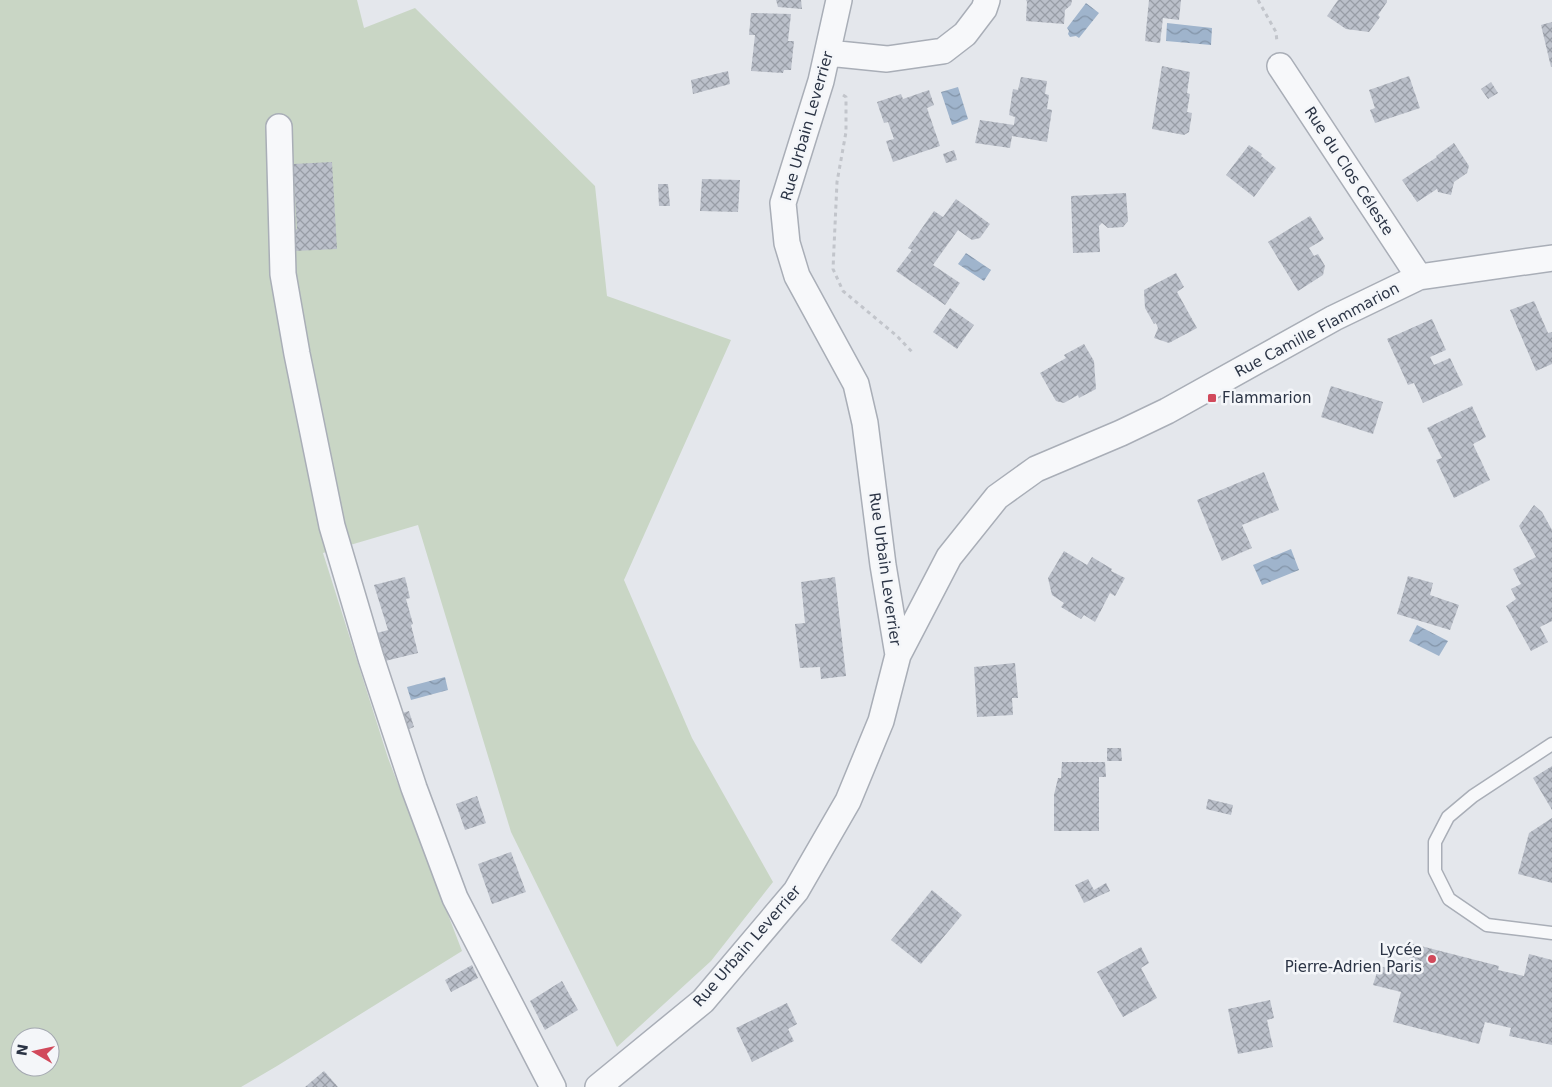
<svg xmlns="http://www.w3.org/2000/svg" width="1552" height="1087" viewBox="0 0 1552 1087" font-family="'DejaVu Sans',sans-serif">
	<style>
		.grass { fill: #c9d6c5; fill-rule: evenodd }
		.water { fill: url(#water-waves) }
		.building { fill: url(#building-cross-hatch) }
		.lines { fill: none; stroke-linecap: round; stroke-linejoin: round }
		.lane-casing { stroke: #a9aeb7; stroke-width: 15 }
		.street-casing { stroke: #a9aeb7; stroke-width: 28 }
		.path { stroke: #c2c5cb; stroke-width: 3; stroke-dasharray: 4 4; stroke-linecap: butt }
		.lane { stroke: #f7f8fa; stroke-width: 12 }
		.street { stroke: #f7f8fa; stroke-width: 25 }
		.poi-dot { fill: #d1495b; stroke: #f4f6f9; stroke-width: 2 }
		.labels { text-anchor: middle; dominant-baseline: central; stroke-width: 5; stroke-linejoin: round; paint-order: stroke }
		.street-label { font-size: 15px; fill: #2b3445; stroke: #f4f6f9 }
		.poi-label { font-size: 15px; fill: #2b3445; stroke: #f4f6f9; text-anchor: start }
	</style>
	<defs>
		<pattern id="water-waves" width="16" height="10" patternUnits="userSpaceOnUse" patternTransform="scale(1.25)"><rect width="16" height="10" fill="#9fb4cc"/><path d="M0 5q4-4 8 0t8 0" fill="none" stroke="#8293a7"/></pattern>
		<pattern id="building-cross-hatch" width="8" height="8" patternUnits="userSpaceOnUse" patternTransform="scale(1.25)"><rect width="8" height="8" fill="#bbc0ca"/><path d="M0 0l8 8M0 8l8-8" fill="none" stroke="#989da6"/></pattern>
	</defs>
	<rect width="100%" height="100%" fill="#e4e7ec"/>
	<!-- grass -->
	<path class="grass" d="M0,0H357L364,28L415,8L595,186L607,296L731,340L624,580L692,738L773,882L711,961L617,1047L511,832L418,525L323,553L388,758L462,951L277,1066L241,1087H0ZM20,1037H50V1067H20Z"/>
	<!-- water -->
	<path class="water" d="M1086,3L1099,13L1079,38L1076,36L1070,37L1068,34L1069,31L1067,28Z
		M1167,23L1212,28L1211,45L1166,41Z
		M958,87L968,119L952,125L941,92Z
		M966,253L991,270L984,281L958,264Z
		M1291,549L1299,570L1262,585L1253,565Z
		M1417,625L1448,641L1439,656L1409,641Z
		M445,677L448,690L411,700L407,687Z"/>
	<!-- building -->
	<path class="building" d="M776,0H801L802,9L778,7Z
		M1026,0H1072L1071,5L1065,10L1064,24L1026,21L1027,2Z
		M1149,0H1181L1179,20L1163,18L1160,43L1145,41Z
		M1338,0H1387V2L1378,15L1380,17L1369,32L1346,29L1327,16Z
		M751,13L791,14L788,41H794L791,70H784L783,73L751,71L755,35H749Z
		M1552,22V67H1551L1541,25Z
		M1162,66L1190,72L1187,93L1190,94L1187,112L1192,113L1189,132L1184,135L1152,129Z
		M728,71L730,84L693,94L691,80Z
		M1409,76L1420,108L1375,123L1370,110L1375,108L1369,90Z
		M1021,77L1047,81L1045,94L1049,95L1047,109L1052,110L1047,142L1012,136L1010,148L975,143L980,120L1014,125L1015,117L1009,115L1013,89L1018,90Z
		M1491,82L1498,93L1488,99L1481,89Z
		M929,90L934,105L927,108L940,146L893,162L886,141L894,139L888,122L884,123L877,102L901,94L903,99Z
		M1454,143L1469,166L1467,173L1454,182L1451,195L1438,192L1437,189L1417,202L1402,180L1437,157L1436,156Z
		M1249,145L1262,154L1261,156L1276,168L1254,197L1226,175Z
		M954,150L957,160L946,163L943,154Z
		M332,162L337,249L294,251L293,230L297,229L293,164Z
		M702,179L740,180L738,212L700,211Z
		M658,184H668L670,206H659Z
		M1126,193L1128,221L1123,227L1108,228L1102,223L1099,226L1100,252L1073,253L1071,196Z
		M956,199L990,224L980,238L972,240L958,230L933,265L960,283L945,305L896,271L912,250L908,248L934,211L943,217Z
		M1310,216L1324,239L1309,248L1314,256L1318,254L1325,266L1323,275L1298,291L1268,242Z
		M1176,273L1184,287L1177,292L1197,328L1169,343L1154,338L1158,328L1156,323L1154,324L1145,308L1144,290Z
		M1534,301L1548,333L1552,332V364L1536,371L1510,310Z
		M950,308L974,325L957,349L933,332Z
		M1432,319L1446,350L1430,357L1434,365L1450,358L1463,385L1423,403L1414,383L1408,385L1387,339Z
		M1084,344L1094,361L1096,389L1079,398L1078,395L1064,403L1056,401L1040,373L1066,358L1064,355Z
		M1331,386L1383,402L1373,434L1321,417Z
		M1472,406L1486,437L1473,444L1490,480L1454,498L1436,460L1442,458L1427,428Z
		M1264,472L1279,510L1242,525L1252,548L1222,561L1197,500Z
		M1534,505L1542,512L1552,530V621L1540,627L1548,642L1531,651L1506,606L1516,599L1511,589L1521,584L1513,569L1536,557L1519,526Z
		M1064,551L1087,565L1092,557L1112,569L1111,571L1125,578L1115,596L1110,593L1095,622L1084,615L1081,619L1061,607L1064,603L1052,595L1048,578Z
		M1408,576L1433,583L1430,595L1459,605L1450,630L1397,614Z
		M405,577L410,598L406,599L413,624L411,625L418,653L385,661L377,633L388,630L374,585Z
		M835,577L846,676L821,679L820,667L800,668L795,624L805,623L801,582Z
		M1015,663L1018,698H1012L1013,715L977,717L974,667Z
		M409,711L414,727L404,731L399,714Z
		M1107,748H1121L1122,761H1107Z
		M1062,762H1105L1106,777H1099V831H1054V795L1058,778H1061Z
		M1552,766V810L1533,778Z
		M477,796L486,823L465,830L456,804Z
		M1208,799L1233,805L1231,815L1206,809Z
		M1552,818V883L1518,874L1529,833Z
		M511,852L526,892L492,904L478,864Z
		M1088,879L1094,890L1106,883L1110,891L1084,903L1075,885Z
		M932,890L962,915L921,964L891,940Z
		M1413,944L1499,966L1498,970L1524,976L1529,954L1552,960V1045L1509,1036L1511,1028L1485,1022L1479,1044L1393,1022L1401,992L1373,985L1379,966L1406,972Z
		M1141,947L1149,963L1141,968L1157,998L1123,1017L1097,972Z
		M472,965L478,978L451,992L445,980Z
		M562,981L578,1010L545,1030L530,1001Z
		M1270,1000L1274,1018L1267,1020L1273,1047L1238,1054L1228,1009Z
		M787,1003L797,1024L788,1029L794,1041L752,1062L736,1028Z
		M324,1071L338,1087H305Z"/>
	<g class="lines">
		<!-- lane casing -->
		<g class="lane-casing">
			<path id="lane" d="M1552,744L1473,796L1448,817L1435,842V871L1449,899L1487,925L1552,933"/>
		</g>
		<!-- street casing -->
		<g class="street-casing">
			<path id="street" d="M828,53L887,59L943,51L965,34L984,9L987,0
				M1280,66L1419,277
				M279,127L283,274L297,354L332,526L371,658L414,788L455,898L553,1087
				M898,655L949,557L997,497L1036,469L1121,433L1167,411L1334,318L1419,277L1552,258
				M598,1087L703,1001L796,891L848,801L881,721L898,655L883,565L865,423L856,384L797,276L787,243L783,203L821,81L839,0"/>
		</g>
		<!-- path -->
		<path class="path" d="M1258,0L1276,32L1277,42
			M843,95L846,97V132L837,182L833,269L843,291L897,336L913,353"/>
		<!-- lane -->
		<use href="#lane" class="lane"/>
		<!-- street -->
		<use href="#street" class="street"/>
	</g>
	<!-- markers -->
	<g class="poi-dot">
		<rect x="1207" y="393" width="10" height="10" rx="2.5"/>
		<circle cx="1432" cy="959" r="5"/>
	</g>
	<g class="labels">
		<!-- street labels -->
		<g class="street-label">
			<text transform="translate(807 126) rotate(-74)">Rue Urbain Leverrier</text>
			<text transform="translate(1349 171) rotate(57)">Rue du Clos Céleste</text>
			<text transform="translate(1317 330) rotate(-28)">Rue Camille Flammarion</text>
			<text transform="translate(885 569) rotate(82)">Rue Urbain Leverrier</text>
			<text transform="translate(747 946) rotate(-49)">Rue Urbain Leverrier</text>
		</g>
		<!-- poi labels -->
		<g class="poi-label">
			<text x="1222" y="398">Flammarion</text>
			<text x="1422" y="950" text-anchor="end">Lycée<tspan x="1422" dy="17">Pierre-Adrien Paris</tspan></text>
		</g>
	</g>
	<!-- north arrow -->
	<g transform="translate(35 1052) rotate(279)"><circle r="24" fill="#f4f6f9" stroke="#a4a8b1"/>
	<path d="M0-4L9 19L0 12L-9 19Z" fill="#d1495b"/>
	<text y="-8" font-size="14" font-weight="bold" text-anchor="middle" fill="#2b3445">N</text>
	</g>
</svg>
